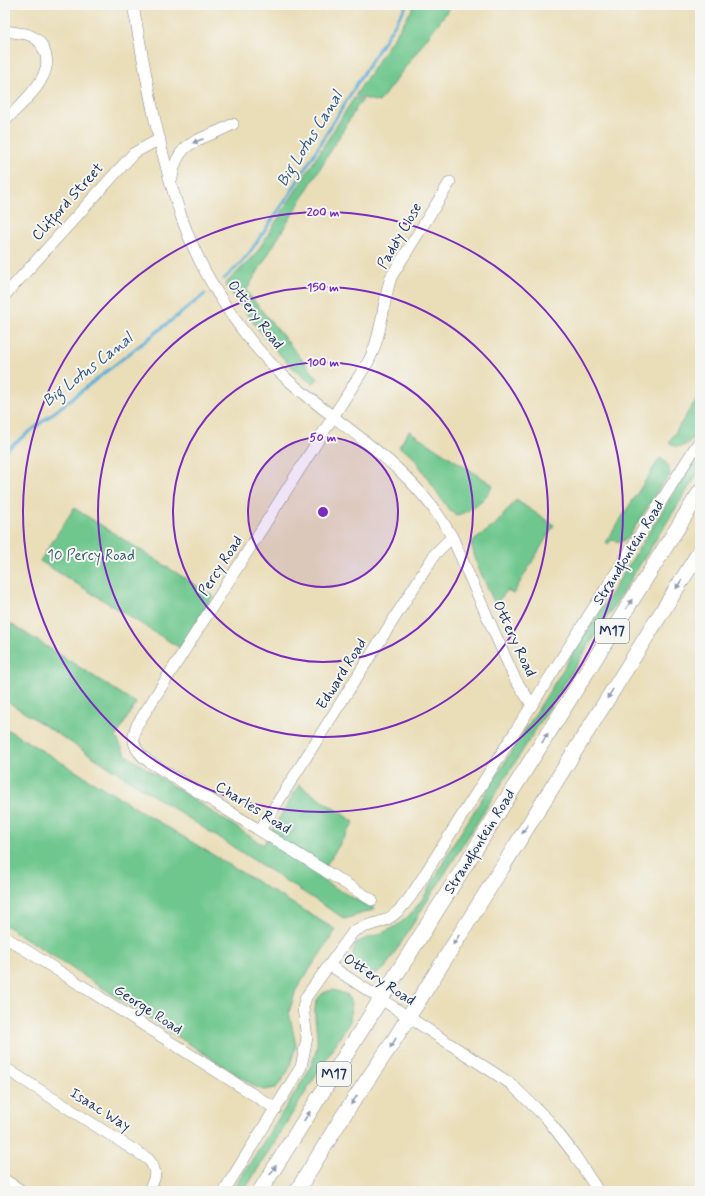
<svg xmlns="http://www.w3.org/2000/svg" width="705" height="1196" viewBox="0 0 705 1196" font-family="Mynerve,sans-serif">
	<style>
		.green { fill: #6fc78e; stroke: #457b76 }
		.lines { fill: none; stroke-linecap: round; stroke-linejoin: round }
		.stream { stroke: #5badd6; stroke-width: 3 }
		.minor-casing { stroke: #82868c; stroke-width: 12 }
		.major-casing { stroke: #82868c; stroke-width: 16 }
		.minor { stroke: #fff; stroke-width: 11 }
		.major { stroke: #fff; stroke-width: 15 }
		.oneway { fill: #8d97ae }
		.ring { fill: none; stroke: #7b2cbf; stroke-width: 2 }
		.labels { text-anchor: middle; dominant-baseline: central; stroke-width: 4; stroke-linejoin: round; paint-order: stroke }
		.shield { fill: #f6f6f2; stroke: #5d6b8a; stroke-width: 1 }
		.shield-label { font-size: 14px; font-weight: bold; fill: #1b2f5e }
		.street-label { font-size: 15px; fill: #1b2f5e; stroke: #f6f6f2 }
		.park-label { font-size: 15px; fill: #345d6c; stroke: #f6f6f2 }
		.water-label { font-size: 16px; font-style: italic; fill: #2e5582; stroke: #f6f6f2 }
		.centre { fill: #7b2cbf; stroke: #f6f6f2; stroke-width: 2 }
		.ring-label { font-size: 12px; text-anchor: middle; font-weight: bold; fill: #7b2cbf; stroke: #f6f6f2; stroke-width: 4; stroke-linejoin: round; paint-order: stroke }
	</style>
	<rect width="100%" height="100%" fill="#f6f6f2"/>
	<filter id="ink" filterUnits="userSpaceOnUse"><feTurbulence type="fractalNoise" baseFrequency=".025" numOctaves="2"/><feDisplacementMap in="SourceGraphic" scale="8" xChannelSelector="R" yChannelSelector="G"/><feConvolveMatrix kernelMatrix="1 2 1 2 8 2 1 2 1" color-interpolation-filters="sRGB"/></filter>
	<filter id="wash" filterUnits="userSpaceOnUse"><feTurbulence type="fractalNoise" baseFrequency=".012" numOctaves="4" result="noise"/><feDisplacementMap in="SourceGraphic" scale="16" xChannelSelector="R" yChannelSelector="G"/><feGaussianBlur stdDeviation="0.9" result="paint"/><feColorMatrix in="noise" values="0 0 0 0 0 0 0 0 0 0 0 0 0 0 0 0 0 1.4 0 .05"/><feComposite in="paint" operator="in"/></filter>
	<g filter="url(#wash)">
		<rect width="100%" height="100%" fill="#eadeb9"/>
		<!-- green -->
		<path class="green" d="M415,5H452L379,102L355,96Z
			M354,98L363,100L357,107L246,291L318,379L313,384C277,359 251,319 225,284L255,255Z
			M700,394C700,402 703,417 700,425C695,438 682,455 669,442Z
			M409,431L493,485C488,498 470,512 457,515L449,510L412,455L399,447Z
			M700,451V469L693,481L385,968C363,985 345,967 356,943C369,936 384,934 396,926C423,909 437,872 453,845Z
			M660,458C667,462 669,466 670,475L660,487L628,538L620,542L612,540L608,544L606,542Z
			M516,500L554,525L513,594L508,590L495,604L477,565L471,543L496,524Z
			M74,508L213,596L180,648L40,561Z
			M8,622L136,703L116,737L126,755L263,845L299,785L354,822L318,878L367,906L374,907L373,910L345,919L5,700V628Z
			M5,728L336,930L296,990L289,1012L296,1046L288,1071L276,1088L264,1090L256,1087L5,925Z
			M333,990L348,995L351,1004L350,1021L244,1191H232L307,1074C311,1065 316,1055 317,1045C319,1025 304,994 333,990Z"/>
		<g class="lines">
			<!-- stream -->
			<path class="stream" d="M224,279L240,264L250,252L289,195L361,77L407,5
				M5,451L205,294"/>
		</g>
	</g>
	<g filter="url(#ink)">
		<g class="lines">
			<!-- minor casing -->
			<g class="minor-casing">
				<path id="minor" d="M133,5C146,76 158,150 182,219C202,276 243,340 288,380C348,433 412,465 452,537L515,679L532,705
					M5,31C12,32 20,33 26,34C34,36 41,42 44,50C57,76 21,103 5,121
					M172,178C177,138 203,141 233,124
					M5,295L134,153L160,139
					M260,830L435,554L452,537
					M372,900L148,761C135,751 130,741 137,725L368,362C382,336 382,305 391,277L450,182
					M5,937L276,1109
					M329,965L511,1084L548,1120L574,1154L598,1191
					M5,1068L148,1159C158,1170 156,1179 148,1191
					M5,1180L22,1191
					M224,1191L301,1067L307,1038L303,1008L306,997L353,932C362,926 372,925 383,921C396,916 403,906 411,896L700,440"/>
			</g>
			<!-- major casing -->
			<g class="major-casing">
				<path id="major" d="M260,1191L700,492
					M297,1191L343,1116L391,1045L700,551"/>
			</g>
			<!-- minor -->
			<use href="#minor" class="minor"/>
			<!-- major -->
			<use href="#major" class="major"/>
		</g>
		<!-- one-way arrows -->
		<defs><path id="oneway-solid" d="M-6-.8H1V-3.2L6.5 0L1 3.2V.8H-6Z"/></defs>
		<g class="oneway">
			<use href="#oneway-solid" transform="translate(198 141) rotate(159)"/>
			<use href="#oneway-solid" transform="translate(679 584) rotate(122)"/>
			<use href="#oneway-solid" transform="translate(629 604) rotate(-58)"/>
			<use href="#oneway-solid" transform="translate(610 694) rotate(122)"/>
			<use href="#oneway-solid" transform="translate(545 738) rotate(-58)"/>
			<use href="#oneway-solid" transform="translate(525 829) rotate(122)"/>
			<use href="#oneway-solid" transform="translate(456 940) rotate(122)"/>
			<use href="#oneway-solid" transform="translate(393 1043) rotate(122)"/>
			<use href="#oneway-solid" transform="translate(354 1100) rotate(124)"/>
			<use href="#oneway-solid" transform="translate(307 1116) rotate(-57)"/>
			<use href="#oneway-solid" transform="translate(273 1170) rotate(-57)"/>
		</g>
	</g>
	<!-- distance rings -->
	<circle cx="323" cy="512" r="75" fill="#7b2cbf" fill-opacity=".12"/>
	<g class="ring">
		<circle cx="323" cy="512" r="75"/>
		<circle cx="323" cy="512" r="150"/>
		<circle cx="323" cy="512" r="225"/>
		<circle cx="323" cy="512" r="300"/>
	</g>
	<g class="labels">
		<!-- shield labels -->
		<g class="shield">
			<rect x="595" y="619" width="34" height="24" rx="3"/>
			<rect x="317" y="1062" width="34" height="24" rx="3"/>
		</g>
		<g class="shield-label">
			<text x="612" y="631">M17</text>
			<text x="334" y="1074">M17</text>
		</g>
		<!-- street labels -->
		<g class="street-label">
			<text transform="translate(68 202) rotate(-48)">Clifford Street</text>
			<text transform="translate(400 236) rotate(-60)">Paddy Close</text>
			<text transform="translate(255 315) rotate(53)">Ottery Road</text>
			<text transform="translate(629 553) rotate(-58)">Strandfontein Road</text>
			<text transform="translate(221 566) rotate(-57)">Percy Road</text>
			<text transform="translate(514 639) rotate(65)">Ottery Road</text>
			<text transform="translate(342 674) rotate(-58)">Edward Road</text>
			<text transform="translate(253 808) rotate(32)">Charles Road</text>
			<text transform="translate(480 842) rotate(-58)">Strandfontein Road</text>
			<text transform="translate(379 980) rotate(33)">Ottery Road</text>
			<text transform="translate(148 1010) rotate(33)">George Road</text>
			<text transform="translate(100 1110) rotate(32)">Isaac Way</text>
		</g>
		<!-- park labels -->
		<g class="park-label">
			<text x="91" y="556">10 Percy Road</text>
		</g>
		<!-- water labels -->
		<g class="water-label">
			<text transform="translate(310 139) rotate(-58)">Big Lotus Canal</text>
			<text transform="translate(88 370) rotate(-38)">Big Lotus Canal</text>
		</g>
	</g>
	<circle cx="323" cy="512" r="6" class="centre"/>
	<g class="ring-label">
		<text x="323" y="216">200 m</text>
		<text x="323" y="291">150 m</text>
		<text x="323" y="366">100 m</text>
		<text x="323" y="441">50 m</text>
	</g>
	<!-- margin -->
	<rect width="705" height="1196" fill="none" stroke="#f6f6f2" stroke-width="20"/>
</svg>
